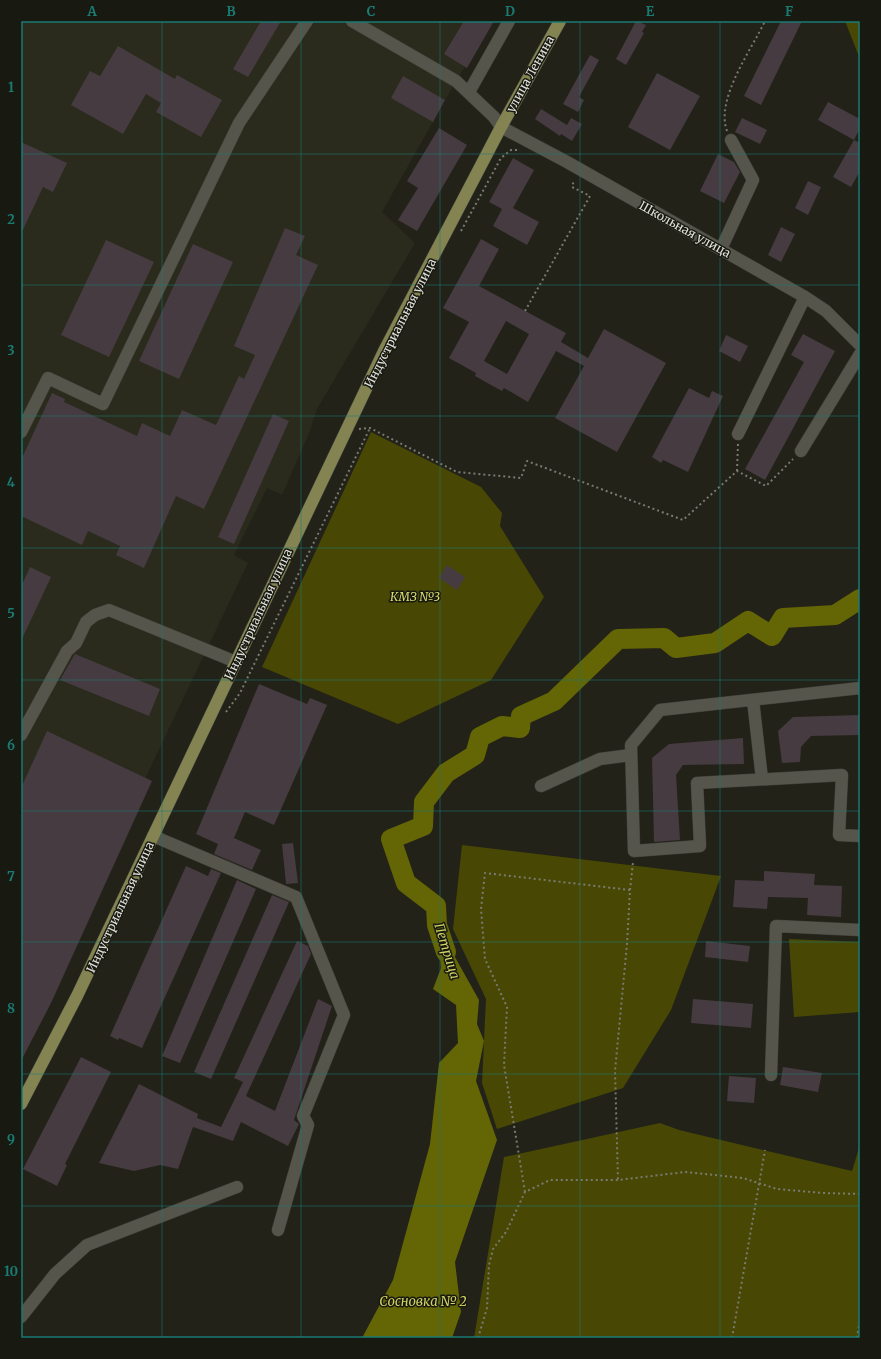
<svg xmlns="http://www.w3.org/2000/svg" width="881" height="1359" viewBox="0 0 881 1359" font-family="Merriweather,serif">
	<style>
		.built { fill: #2a2b1c }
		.green { fill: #484804 }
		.water { fill: #646505 }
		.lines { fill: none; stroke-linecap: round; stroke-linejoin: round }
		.river { stroke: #646505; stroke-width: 20 }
		.building { fill: #453b40; fill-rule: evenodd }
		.minor-casing { stroke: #3e3f39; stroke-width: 13 }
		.major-casing { stroke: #3e3f39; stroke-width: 13 }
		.path { stroke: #797a72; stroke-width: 2; stroke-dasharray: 2 3; stroke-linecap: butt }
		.minor { stroke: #55554b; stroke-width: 12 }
		.major { stroke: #838452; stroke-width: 12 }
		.grid { fill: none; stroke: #1a7b74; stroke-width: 1; stroke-opacity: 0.55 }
		.labels { text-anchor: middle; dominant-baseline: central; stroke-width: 3; stroke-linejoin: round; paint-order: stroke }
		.street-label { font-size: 12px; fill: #e1e2dc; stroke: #181910 }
		.park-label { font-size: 12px; font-style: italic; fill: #dadc6d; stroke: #181910 }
		.water-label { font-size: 13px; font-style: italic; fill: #d1d364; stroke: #181910 }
		.neatline { fill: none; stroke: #1a7b74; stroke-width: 1.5 }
		.grid-label { font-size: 13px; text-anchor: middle; font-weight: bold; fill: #1a7b74 }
	</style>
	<rect width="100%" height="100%" fill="#222219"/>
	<!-- built -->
	<path class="built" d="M21,21H494L456,81L382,212L415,243L317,409L310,431L282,495L267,488L234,555L248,563L153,762L46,997L21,1043Z"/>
	<!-- green -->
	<path class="green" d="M845,21H860V59Z
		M371,432L481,487L502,513L500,526L544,597L491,680L398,724L262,667Z
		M462,845L721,876L671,1010L623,1088L497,1129L482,1083L486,999L453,929Z
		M789,939L860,942V1012L794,1017Z
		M660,1123L679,1130L852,1171L860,1145V1338H474L504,1157Z"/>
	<!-- water -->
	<path class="water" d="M437,925L479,1000L477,1024L484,1041L476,1081L497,1140L455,1262L461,1312L452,1338H362L393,1280L430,1144L439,1063L458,1043L456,1005L433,989L441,968Z"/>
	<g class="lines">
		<!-- river -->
		<path class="river" d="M446,952L437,925L436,906L406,883L391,839L423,826L424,802L446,773L475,755L480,737L502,726L520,728L521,716L554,701L618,639L664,638L676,648L715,643L748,621L772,636L783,618L835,615L860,599"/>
	</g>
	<!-- building -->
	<path class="building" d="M261,21H281L248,77L233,69Z
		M464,21H494L467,68L444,54Z
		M636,21L646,25L642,32L644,33L626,65L616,59Z
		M781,21H802L761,105L744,96Z
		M118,46L175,79L177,75L222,100L201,137L156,112L161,103L146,94L123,134L71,105L90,71L100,76Z
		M590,55L599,60L579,97L584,100L578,112L563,104Z
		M657,73L700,96L670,150L628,127Z
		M403,76L445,100L433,122L391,98Z
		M828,102L860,119V128L854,140L818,120Z
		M541,109L567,125L571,118L582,124L572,141L561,134L560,136L535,119Z
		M742,118L767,130L760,144L735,132Z
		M439,128L467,145L417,231L398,220L418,188L407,181Z
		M854,140L860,143V171L851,187L833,177Z
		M21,142L67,163L53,192L43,187L21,234Z
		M718,154L734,162L740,172L724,203L700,191Z
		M513,158L534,170L513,208L539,222L527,245L493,226L502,209L489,202Z
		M808,181L821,187L808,215L795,208Z
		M781,227L795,234L781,262L768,255Z
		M285,228L305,236L296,255L318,265L204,509L176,496L144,568L116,555L120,546L88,531L82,545L21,516V460L52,393L65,399L64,402L137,436L142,423L170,436L182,410L216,425L239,376L244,379L255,355L234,346Z
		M481,239L499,249L479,286L566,333L561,342L588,358L604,329L666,363L617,452L555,418L584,366L556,351L528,402L504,388L502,391L491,385L475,376L476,373L449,358L469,322L443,308ZM506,321L529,334L507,374L484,361Z
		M106,240L154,262L109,357L61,335Z
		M193,244L233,262L179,379L139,361Z
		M803,334L835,351L765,480L745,469L804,362L791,355Z
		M726,335L748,346L740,362L719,351Z
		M689,388L709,398L712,391L723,396L688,472L663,460L661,463L652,457Z
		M273,414L289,421L234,544L218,537Z
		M447,565L465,577L457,590L439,578Z
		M30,567L51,577L21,641V587Z
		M75,654L160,689L149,716L60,680Z
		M259,684L307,704L310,698L327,705L274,825L245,812L234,838L261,850L252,870L214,854L218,844L196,834Z
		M860,715V735L811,736L801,747L800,762L782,763L778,731L793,717Z
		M47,731L152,781L51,1003L21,1061V788Z
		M743,738L744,764L683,765L676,775L680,840L654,842L652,758L669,744Z
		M293,843L298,883L286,884L282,844Z
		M186,866L208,876L211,869L221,873L142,1048L119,1038L118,1040L110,1036Z
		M764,871L815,874L814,885L842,886L841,917L807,915L808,898L768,897L767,909L733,907L735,880L764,881Z
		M237,880L256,889L180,1063L162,1056Z
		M272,895L289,902L211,1079L194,1072Z
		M297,941L308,946L311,954L246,1096L275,1111L318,999L332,1006L294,1120L299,1124L288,1146L241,1122L233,1141L193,1127L178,1169L160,1165L134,1171L99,1163L139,1084L198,1114L197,1118L221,1127L243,1082L234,1078Z
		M706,941L750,946L748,962L705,957Z
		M693,999L753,1004L751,1028L691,1023Z
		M81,1057L111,1072L65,1164L67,1165L57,1186L23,1169Z
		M783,1067L822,1073L818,1092L780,1085Z
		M729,1076L756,1078L754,1103L727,1101Z"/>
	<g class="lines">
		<!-- minor casing -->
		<g class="minor-casing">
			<path id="minor" d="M352,21L456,81L494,117L501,127L567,162L805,297L826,311L860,345
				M469,92L509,21
				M721,249L753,180L731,140
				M21,432L48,378L103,404L239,123L307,21
				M738,434L805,297
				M801,451L860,354
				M860,688L660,710L631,745L634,851L700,846L697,783L842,775L839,835L860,836
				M753,700L762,779
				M21,735L67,651L76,643L86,622L95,615L109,610L236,662
				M541,786L600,759L631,755
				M153,836L296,897L344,1015L303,1116L308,1125L278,1230
				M771,1075L776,926L860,930
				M21,1317L55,1274L87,1245L237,1187"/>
		</g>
		<!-- major casing -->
		<g class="major-casing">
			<path id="major" d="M21,1104L77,996L384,351L501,127L560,21"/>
		</g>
		<!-- path -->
		<path class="path" d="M727,131C715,99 752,49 765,21
			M461,231L501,158L511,150H520
			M525,311L590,196L572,187L574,180
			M359,429L370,428L457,472L521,478L527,461L683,520L737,471L766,486L793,459
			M737,471L738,444
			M226,712L240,693L370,428
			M630,890L633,862
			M525,1192L504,1065L507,1007L485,959L481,909L485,873L630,890L627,944L615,1071L618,1180
			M478,1338L487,1308L489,1265L493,1249L506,1232L525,1192L550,1180H618L685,1172L743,1178L777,1189L823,1193L860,1194
			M732,1338L765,1150
			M857,1338L860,1320"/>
		<!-- minor -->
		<use href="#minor" class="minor"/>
		<!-- major -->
		<use href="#major" class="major"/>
	</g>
	<!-- grid -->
	<path class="grid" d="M162,21V1338M301,21V1338M440,21V1338M580,21V1338M720,21V1338M21,154H860M21,285H860M21,416H860M21,548H860M21,680H860M21,811H860M21,942H860M21,1074H860M21,1206H860"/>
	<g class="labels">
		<!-- street labels -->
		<g class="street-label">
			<text transform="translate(530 74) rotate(-61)">улица Ленина</text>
			<text transform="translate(685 229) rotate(29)">Школьная улица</text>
			<text transform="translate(400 323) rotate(-63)">Индустриальная улица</text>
			<text transform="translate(258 614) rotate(-65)">Индустриальная улица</text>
			<text transform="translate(120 907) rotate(-65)">Индустриальная улица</text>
		</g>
		<!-- park labels -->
		<g class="park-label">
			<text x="415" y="596">КМЗ №3</text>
		</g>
		<!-- water labels -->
		<g class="water-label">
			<text transform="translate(447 951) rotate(73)">Петрица</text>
			<text x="423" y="1301">Сосновка № 2</text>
		</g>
	</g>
	<!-- border -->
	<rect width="881" height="1359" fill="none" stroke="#181910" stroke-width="44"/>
	<rect x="22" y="22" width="837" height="1315" class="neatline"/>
	<g class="grid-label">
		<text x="92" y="16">A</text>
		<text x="231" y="16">B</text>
		<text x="371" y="16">C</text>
		<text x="510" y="16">D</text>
		<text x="650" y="16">E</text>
		<text x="789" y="16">F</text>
		<text x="11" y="92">1</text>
		<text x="11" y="224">2</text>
		<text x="11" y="355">3</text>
		<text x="11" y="487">4</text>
		<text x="11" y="618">5</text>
		<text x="11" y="750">6</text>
		<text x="11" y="881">7</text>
		<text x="11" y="1013">8</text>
		<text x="11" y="1144">9</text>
		<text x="11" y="1276">10</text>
	</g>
</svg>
